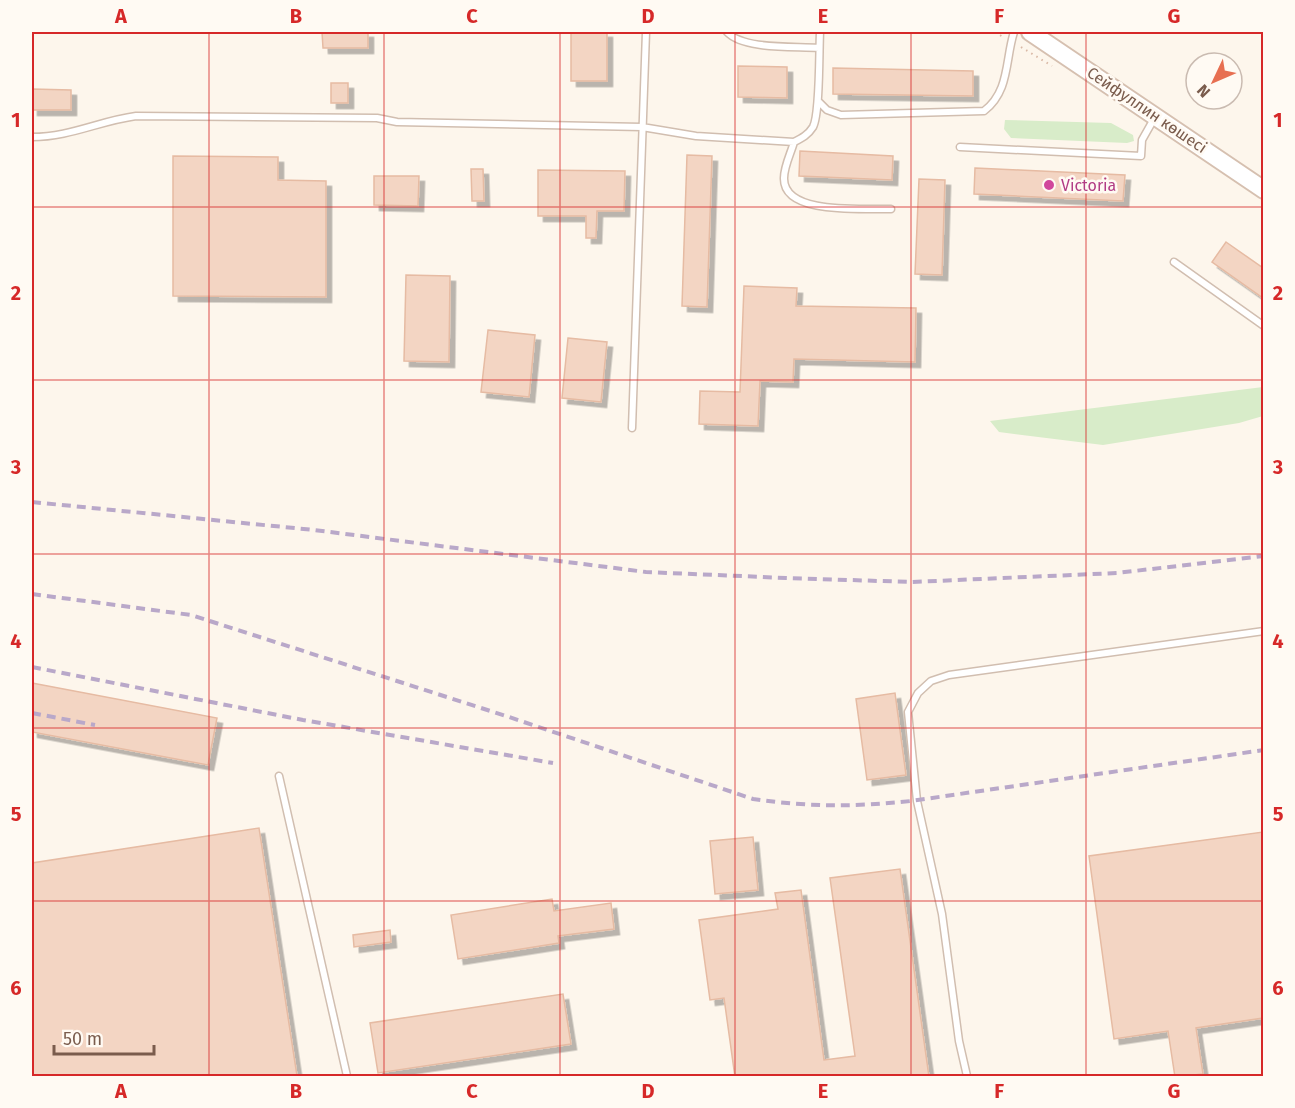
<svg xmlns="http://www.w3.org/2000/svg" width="1295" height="1108" viewBox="0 0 1295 1108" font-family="'Fira Sans',sans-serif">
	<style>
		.green { fill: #d8ecc9 }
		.building { fill: #f3d5c3; stroke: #e6bba3; stroke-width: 1.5; filter: url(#shadow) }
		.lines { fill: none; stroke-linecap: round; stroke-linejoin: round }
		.service-casing { stroke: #d1beb0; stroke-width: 9 }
		.secondary-casing { stroke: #d6c0b0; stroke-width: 20 }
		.path { stroke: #d9b8a5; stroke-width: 2; stroke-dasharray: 1.5 4.5; stroke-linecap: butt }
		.service { stroke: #fff; stroke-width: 6 }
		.secondary { stroke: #fff; stroke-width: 16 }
		.rail { stroke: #b9a8c9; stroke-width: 4; stroke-dasharray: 9 6; stroke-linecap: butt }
		.grid { fill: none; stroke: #d62828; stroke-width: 1.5; stroke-opacity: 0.55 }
		.hotel-dot { fill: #d1479c; stroke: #fffaf3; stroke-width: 2 }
		.labels { text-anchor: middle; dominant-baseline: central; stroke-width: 5; stroke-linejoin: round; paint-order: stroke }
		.street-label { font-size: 16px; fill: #7a5c4d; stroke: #fffaf3 }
		.hotel-label { font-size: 16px; fill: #b23c85; stroke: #fffaf3; text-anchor: start }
		.neatline { fill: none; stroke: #d62828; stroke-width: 2 }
		.grid-label { font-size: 20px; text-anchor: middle; font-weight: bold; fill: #d62828 }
	</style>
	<defs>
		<filter id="shadow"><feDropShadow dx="5.5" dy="5.5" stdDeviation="0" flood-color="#0004"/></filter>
	</defs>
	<rect width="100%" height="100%" fill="#fdf6ec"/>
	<!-- green -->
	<path class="green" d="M1005,120L1111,123L1133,135L1134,141L1127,143L1011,138L1004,129Z
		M1263,387V416L1239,423L1103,445L999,432L990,421Z"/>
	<!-- building -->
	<path class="building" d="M322,32H368V48H323Z
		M571,32H607V81H571Z
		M738,66L787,67V98L738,97Z
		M833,68L973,71V96L833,94Z
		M331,83H348V103H331Z
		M32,89L71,90V110H32Z
		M800,151L893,156L892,180L799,176Z
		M687,155L712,156L707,307L682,306Z
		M173,156L278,157V180L326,181V297L173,296Z
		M975,168L1125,175L1123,201L974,194Z
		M471,169H483L484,201H472Z
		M538,170L625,171L624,211H597L596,238H586V216H538Z
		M374,176H419L418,206L374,205Z
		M919,179L945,180L942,275L915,274Z
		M1226,242L1263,268V298L1212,262Z
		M406,275L450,276L449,362L404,361Z
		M744,286L797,288L796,306L916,308L915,362L794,359L793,382L760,381L758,426L699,424L700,391L740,392Z
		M488,330L535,335L529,397L481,392Z
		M568,338L607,342L601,402L562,398Z
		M32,683L217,718L208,765L32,732Z
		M895,693L906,775L867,780L856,699Z
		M259,828L297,1076L32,1077V863Z
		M1263,832V1018L1196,1028L1203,1074L1175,1077L1168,1031L1114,1039L1089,856Z
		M753,837L758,890L715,894L710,841Z
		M900,869L929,1077H735L724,998L710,1000L699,920L778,909L775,893L801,890L824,1060L855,1056L830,878Z
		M552,899L554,911L611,903L614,929L558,936L559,943L458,959L451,915Z
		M390,930L391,942L354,947L353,935Z
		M563,994L571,1044L378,1073L370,1023Z"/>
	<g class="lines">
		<!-- service casing -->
		<g class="service-casing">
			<path id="service" d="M727,32C744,50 794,46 819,48
				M818,101L827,110L841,115L984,111C1010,91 1005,60 1014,32
				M32,137C70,137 99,121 136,116L377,118L397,122L642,127L696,136L794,142C802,138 808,135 813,127C820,114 819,51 820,32
				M794,142C791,153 784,166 784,178C783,216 866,208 891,209
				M960,147L1141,156L1142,140L1155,117
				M1174,262L1264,326
				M632,428L646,32
				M279,776L347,1076
				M967,1076L959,1041L942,914L917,801L908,712L918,693L931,681L949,675L1264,631"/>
		</g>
		<!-- secondary casing -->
		<g class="secondary-casing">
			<path id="secondary" d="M1030,32L1264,190"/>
		</g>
		<!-- path -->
		<path class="path" d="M995,32L1003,37
			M1021,47L1052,66"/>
		<!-- service -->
		<use href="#service" class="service"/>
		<!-- secondary -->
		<use href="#secondary" class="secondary"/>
		<!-- rail -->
		<path class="rail" d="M32,502L314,530L646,572L786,578L912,582L1117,573L1264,556
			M32,594L191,615L506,716L753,799C810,807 853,807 911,801L1264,750
			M32,667L303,720L553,763
			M32,713L95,725"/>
	</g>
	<!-- grid -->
	<path class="grid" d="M209,32V1076M384,32V1076M560,32V1076M735,32V1076M911,32V1076M1086,32V1076M32,207H1264M32,380H1264M32,554H1264M32,728H1264M32,901H1264"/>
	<!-- markers -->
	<circle class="hotel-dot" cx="1049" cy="185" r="6"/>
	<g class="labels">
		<!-- street labels -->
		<g class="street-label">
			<text transform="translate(1147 110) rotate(34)">Сейфуллин көшесі</text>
		</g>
		<!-- hotel labels -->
		<g class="hotel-label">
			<text x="1061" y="185">Victoria</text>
		</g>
	</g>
	<!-- border -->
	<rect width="1295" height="1108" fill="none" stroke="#fffaf3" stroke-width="66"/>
	<!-- north arrow -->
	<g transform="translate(1214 81) rotate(226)"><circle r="28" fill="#fffaf3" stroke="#cabbb1" stroke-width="1.5"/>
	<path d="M0-4.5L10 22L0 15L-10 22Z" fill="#e76f51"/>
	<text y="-9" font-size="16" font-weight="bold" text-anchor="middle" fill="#7a5c4d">N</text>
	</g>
	<!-- scale -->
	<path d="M54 1045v9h100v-9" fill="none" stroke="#7a5c4d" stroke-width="3"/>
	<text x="63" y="1045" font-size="18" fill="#7a5c4d" stroke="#fffaf3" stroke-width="4.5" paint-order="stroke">50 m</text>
	<rect x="33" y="33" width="1229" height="1042" class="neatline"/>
	<g class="grid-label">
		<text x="121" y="23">A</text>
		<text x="296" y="23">B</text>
		<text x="472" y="23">C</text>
		<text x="648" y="23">D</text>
		<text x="823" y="23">E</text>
		<text x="999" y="23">F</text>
		<text x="1174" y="23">G</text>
		<text x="16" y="127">1</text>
		<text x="1278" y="127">1</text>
		<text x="16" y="300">2</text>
		<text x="1278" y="300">2</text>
		<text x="16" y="474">3</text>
		<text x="1278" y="474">3</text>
		<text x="16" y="648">4</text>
		<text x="1278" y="648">4</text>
		<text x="16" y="821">5</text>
		<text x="1278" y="821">5</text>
		<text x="16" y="995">6</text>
		<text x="1278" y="995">6</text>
		<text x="121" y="1098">A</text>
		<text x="296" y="1098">B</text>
		<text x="472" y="1098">C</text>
		<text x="648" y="1098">D</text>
		<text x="823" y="1098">E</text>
		<text x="999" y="1098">F</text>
		<text x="1174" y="1098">G</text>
	</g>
</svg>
